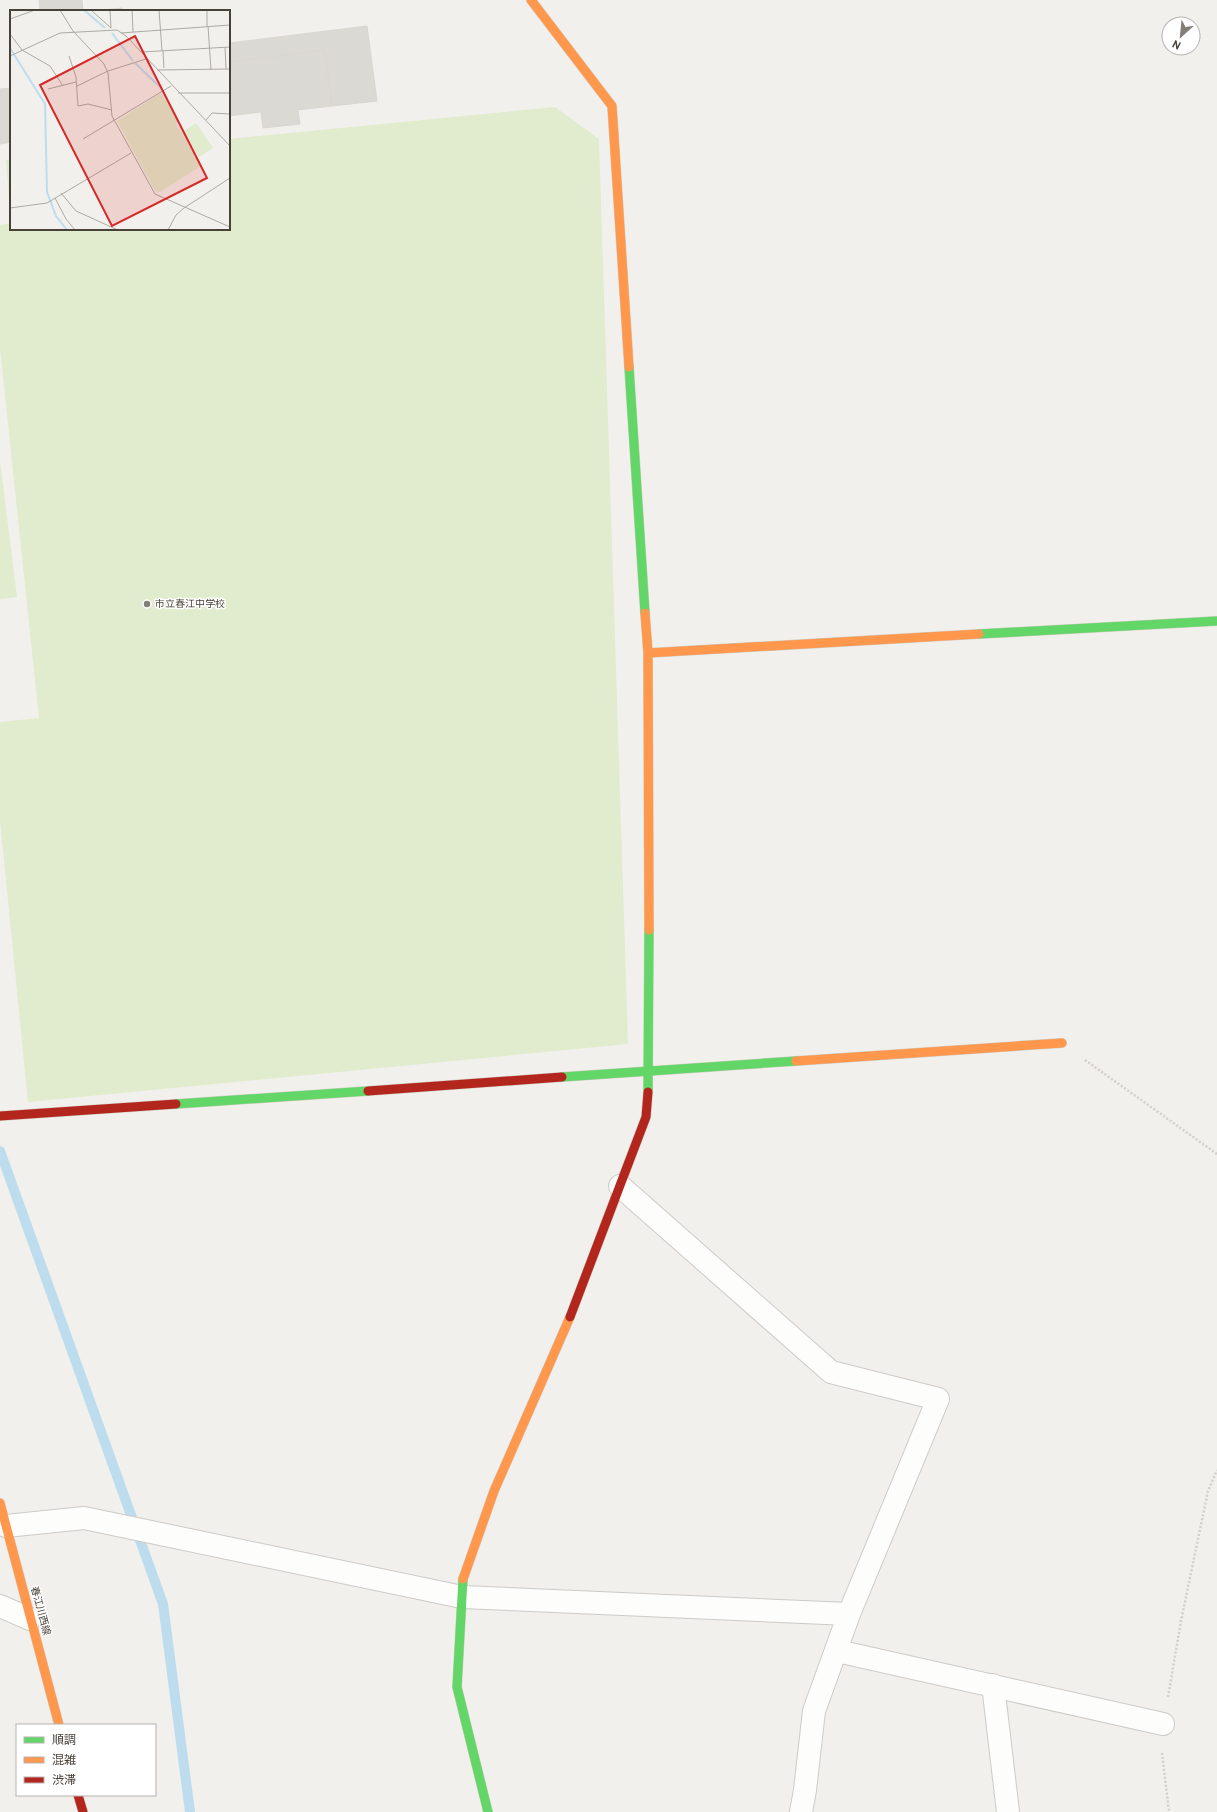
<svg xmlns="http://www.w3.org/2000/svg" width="1217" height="1812" viewBox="0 0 1217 1812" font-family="Overpass,'Noto Sans JP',sans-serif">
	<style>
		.green { fill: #e0eccd }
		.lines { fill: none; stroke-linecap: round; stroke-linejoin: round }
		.stream { stroke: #bdddef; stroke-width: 10 }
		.building { fill: #dbd9d4; stroke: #dad7d2 }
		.street-casing { stroke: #cdcbc7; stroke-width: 24 }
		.fast-casing { stroke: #d1cdc3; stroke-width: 10 }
		.slow-casing { stroke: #d1cdc3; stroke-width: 10 }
		.jam-casing { stroke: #d1cdc3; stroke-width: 10 }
		.path { stroke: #d2cfcc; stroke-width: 2.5; stroke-dasharray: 2 2; stroke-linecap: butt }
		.street { stroke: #fdfdfc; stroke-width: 22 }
		.fast { stroke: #63d668; stroke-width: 9 }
		.slow { stroke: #ff974d; stroke-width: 9 }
		.jam { stroke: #b3261e; stroke-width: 9 }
		.poi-dot { fill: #837e77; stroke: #fff; stroke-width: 1.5 }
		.labels { text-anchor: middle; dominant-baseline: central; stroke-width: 3; stroke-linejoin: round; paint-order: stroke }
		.poi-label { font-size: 10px; fill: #484138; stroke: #fff; text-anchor: start }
		.street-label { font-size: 10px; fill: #484138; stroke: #fff }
		.inset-river { fill: none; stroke: #bdddef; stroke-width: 2 }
		.inset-road { fill: none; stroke: #adaaa4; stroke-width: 1 }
		.view { fill: #d62828; fill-opacity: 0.15; stroke: #d62828; stroke-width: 2 }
		.inset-edge { fill: none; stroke: #484138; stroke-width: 2 }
	</style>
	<rect width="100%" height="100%" fill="#f1f0ec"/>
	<!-- green -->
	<path class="green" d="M555,107L599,139L628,1044L28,1102L0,820V722L39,718L0,348V225L11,223L6,160H11V229H229V139Z
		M0,461L17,597L0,599Z"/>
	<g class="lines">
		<!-- stream -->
		<path class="stream" d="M0,1151L163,1604L190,1812"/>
	</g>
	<!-- building -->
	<path class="building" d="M39,0H82L83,11H40Z
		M122,8L123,11H94Z
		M367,26L377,101L332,106L325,50L229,62V43Z
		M325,50L332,106L298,110L300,124L263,128L261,112L229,116V62Z
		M11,88V142L0,144V89Z"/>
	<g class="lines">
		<!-- street casing -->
		<g class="street-casing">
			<path id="street" d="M620,1186L831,1372L938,1399L849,1614L814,1711L805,1790L801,1812
				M6,1526L84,1518L462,1597L849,1614
				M0,1606L30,1619
				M837,1651L1163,1724
				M993,1685L1008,1812"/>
		</g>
		<!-- fast casing -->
		<g class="fast-casing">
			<path id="fast" d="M629,367L645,613
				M979,634L1217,621
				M562,1077L796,1061
				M648,1092L649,930
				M176,1104L368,1091
				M463,1579L457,1687L488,1812"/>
		</g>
		<!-- slow casing -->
		<g class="slow-casing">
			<path id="slow" d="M531,0L612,106L629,367
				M645,613L648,653L649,930
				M648,653L979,634
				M796,1061L1062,1043
				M0,1503L59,1725
				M463,1579L494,1491L570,1317"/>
		</g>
		<!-- jam casing -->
		<g class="jam-casing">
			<path id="jam" d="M368,1091L562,1077
				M0,1116L176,1104
				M570,1317L646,1117L648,1092
				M78,1795L83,1812"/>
		</g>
		<!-- path -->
		<path class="path" d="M1085,1060L1217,1154
			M1168,1697L1181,1621L1208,1491L1217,1470
			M1162,1753L1169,1812"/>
		<!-- street -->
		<use href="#street" class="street"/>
		<!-- fast -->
		<use href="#fast" class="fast"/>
		<!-- slow -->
		<use href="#slow" class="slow"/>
		<!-- jam -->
		<use href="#jam" class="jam"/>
	</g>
	<!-- markers -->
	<circle class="poi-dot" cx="147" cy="604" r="4"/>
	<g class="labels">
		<!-- poi labels -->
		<g class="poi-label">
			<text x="155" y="604">市立春江中学校</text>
		</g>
		<!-- street labels -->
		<g class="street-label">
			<text transform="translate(40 1611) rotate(75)">春江川西線</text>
		</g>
	</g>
	<!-- overview -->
	<g transform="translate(10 10)">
		<rect width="220" height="220" fill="#f1f0ec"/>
		<path d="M151,83L169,111L166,114L191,156L150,182L145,181L107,111ZM186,113L203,138L189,147L172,122Z" fill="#e0eccd"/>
		<path class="inset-river" d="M74,0L95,18M102,23L123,51M0,38L35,94L37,182L46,206L57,220M125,53L152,79"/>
		<path class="inset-road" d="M50,0L63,21L94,54L98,63L102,106L145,184L220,217M81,0L101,18M100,0L101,18M122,0L123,22M149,0L152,41M197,0V16M0,9L25,0M198,16L201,60M111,23L220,15M0,24L12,40L40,56L53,76M215,37L216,59M153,41L154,58M131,42L220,37M0,46L50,23L107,20L116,26L220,136M59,46L66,67L68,96L78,94L102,100M147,60L220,59M67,76L98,61L136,49M38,79L66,72M168,83H220M196,110L202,103L220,104M73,129L161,76M51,183L66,201L108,220M45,188L56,209L65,220M0,198L37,193L121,143M158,220L166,205L174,198L220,168"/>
		<path class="view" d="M125,26L197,168L102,216L30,75Z"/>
		<rect width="220" height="220" class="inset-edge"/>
	</g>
	<!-- legend -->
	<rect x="16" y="1724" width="140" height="72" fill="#ffffff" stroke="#b6b3af"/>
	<rect x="24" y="1737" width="20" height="6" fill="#63d668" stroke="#b6b3af"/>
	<text x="52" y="1744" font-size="12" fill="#484138">順調</text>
	<rect x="24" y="1757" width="20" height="6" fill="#ff974d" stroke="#b6b3af"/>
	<text x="52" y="1764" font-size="12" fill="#484138">混雑</text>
	<rect x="24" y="1777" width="20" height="6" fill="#b3261e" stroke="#b6b3af"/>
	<text x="52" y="1784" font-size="12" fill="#484138">渋滞</text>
	<!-- north arrow -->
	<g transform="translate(1181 36) rotate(207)"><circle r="19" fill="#ffffff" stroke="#b6b3af"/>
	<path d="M0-3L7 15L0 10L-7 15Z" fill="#837e77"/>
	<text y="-6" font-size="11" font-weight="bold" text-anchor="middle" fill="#484138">N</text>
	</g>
</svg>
